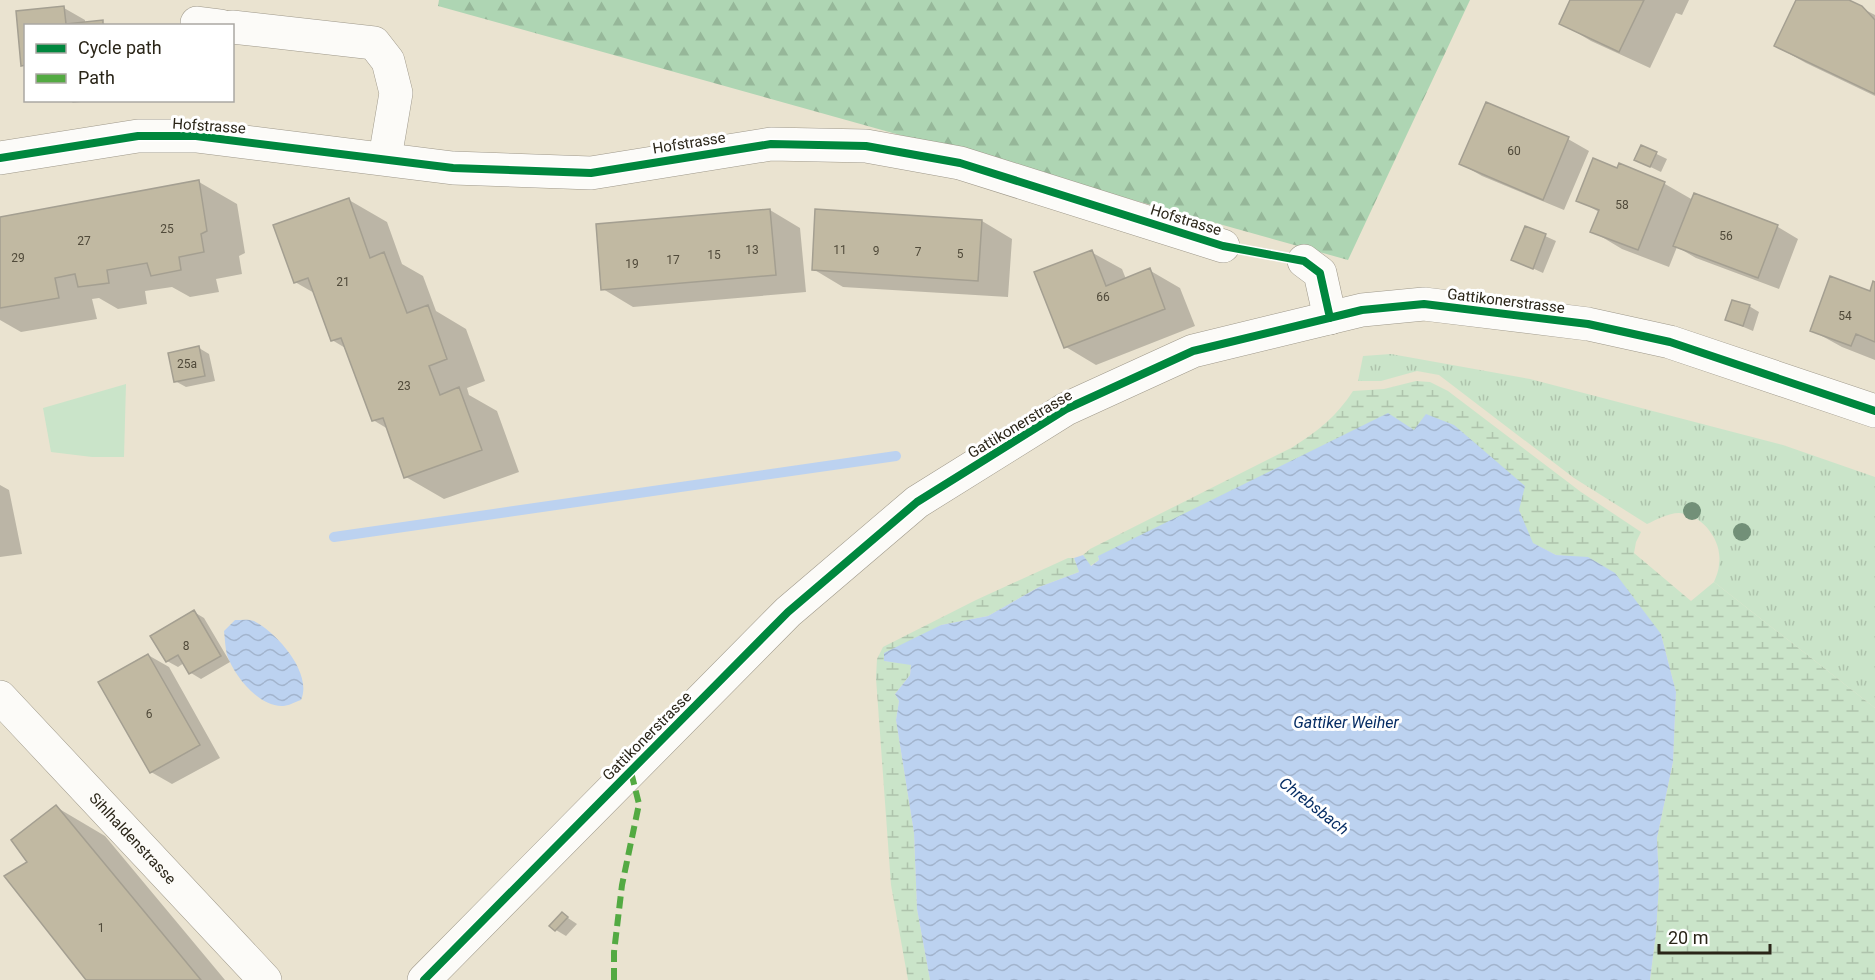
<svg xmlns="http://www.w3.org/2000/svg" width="1875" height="980" viewBox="0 0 1875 980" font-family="Roboto,sans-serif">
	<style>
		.grass { fill: url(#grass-tufts) }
		.forest { fill: url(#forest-firs) }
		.wetland { fill: url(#wetland-marsh) }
		.park { fill: #cae4c9 }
		.water { fill: url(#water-waves) }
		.shadow { fill: #0003 }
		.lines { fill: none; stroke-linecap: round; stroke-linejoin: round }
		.stream { stroke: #bcd2f0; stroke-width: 10 }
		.building { fill: #c1b9a2; stroke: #a49f91; stroke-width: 1.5 }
		.minor-casing { stroke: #9e988a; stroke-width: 34 }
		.major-casing { stroke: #9e988a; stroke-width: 34 }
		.minor { stroke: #fcfbf8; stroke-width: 33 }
		.major { stroke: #fcfbf8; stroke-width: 33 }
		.quiet { stroke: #53aa42; stroke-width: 6; stroke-dasharray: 12 6; stroke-linecap: butt }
		.cycleway-casing { stroke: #fff; stroke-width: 11 }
		.cycleway { stroke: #00873e; stroke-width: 8 }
		.tree { fill: #729078 }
		.labels { text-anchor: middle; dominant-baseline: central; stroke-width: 6; stroke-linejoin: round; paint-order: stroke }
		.number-label { font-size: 12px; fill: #504a3a }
		.street-label { font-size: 15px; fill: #2a2518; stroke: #fff }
		.water-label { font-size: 16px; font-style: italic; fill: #062d64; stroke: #fff }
	</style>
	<defs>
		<pattern id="grass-tufts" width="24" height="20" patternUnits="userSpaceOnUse" patternTransform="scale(1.5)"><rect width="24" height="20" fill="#cae4c9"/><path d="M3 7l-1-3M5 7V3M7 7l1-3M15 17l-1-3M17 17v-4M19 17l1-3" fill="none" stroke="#aec3ac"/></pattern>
		<pattern id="forest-firs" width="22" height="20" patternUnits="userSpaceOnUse" patternTransform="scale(1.5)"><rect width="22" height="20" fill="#aed5b3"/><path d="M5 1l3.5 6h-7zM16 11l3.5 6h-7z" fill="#96b799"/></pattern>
		<pattern id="wetland-marsh" width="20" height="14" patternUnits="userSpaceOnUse" patternTransform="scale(1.5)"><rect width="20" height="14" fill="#cae4c9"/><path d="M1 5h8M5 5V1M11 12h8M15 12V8" fill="none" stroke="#aec3ac"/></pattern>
		<pattern id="water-waves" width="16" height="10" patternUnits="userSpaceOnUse" patternTransform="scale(1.5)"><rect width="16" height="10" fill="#bcd2f0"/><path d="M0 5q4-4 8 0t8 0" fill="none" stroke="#a2b4cd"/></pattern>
	</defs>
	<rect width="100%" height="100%" fill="#eae3d0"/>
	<!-- grass -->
	<path class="grass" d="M1391,354L1530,379L1783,445L1875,477V708L1714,582C1716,577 1719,570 1719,564C1723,541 1702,514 1679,513C1668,513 1656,520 1647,524L1574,478L1439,375L1417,371L1381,381H1358L1363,356Z"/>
	<!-- forest -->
	<path class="forest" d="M439,0H1470L1348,260L438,6Z"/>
	<!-- wetland -->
	<path class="wetland" d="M1416,381L1430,382L1448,391L1581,492L1641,532L1636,542L1634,553L1691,601L1714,582L1875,708V980H1650L1656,933L1659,883L1657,838L1673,762L1676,692L1661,634L1588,558L1556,555L1532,543L1519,510L1414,430L1098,557L1099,560L1090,566L1083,555L1090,549L1293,447C1319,430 1336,417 1353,391L1384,389Z
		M1068,558H1074L1079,572L1039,587L988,616L941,625L884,661L911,664L910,675L895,694L899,701L896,720L914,833L917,909L930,980H908L891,885L876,678L877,659L883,647L976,600Z"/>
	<!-- park -->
	<path class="park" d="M126,384L124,457H92L51,452L43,408Z"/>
	<!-- water -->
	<path class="water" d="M1388,413L1414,430L1426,414L1454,425L1525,486L1519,510L1533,543L1556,555L1588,557L1615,573L1661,634L1676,692L1673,762L1657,838L1659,883L1656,933L1650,980H930L917,909L914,833L896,720L899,701L895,694L910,675L911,665L884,661V653L941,625L988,616L1039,587L1079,572L1074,558L1083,555L1091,566L1099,560L1098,556Z
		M235,620C241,620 249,619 254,621C277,633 313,673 301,700C295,702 288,706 283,706C258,707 234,675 227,655C225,647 225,639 224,631Z"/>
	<!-- shadow -->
	<path class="shadow" d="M1571,0H1689L1682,15L1676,13L1650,68L1591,41L1561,23Z
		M1798,0H1846L1875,15V96L1806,63L1776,46Z
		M64,8L85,20V23L102,22L108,26H26V66L23,65L18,12Z
		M69,100H97L73,103Z
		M1486,104L1568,139L1589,151L1564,210L1482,176L1461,164Z
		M1642,147L1667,159L1661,172L1636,160Z
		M1619,165L1665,184L1693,200L1695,195L1778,227L1798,239L1779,289L1696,258L1677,247L1669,267L1622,249L1592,231L1599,212L1578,200L1617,170Z
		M199,182L237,204L245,253L239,256L242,274L216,279L219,292L190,297L172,287L145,291L147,304L118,309L99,298L92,299L97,319L21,332L0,320V219Z
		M349,200L387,222L402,264L423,276L436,311L466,329L485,381L467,388L469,395L497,411L519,472L444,499L406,477L388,429L373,420L347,349L332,340L316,294L295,282Z
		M770,210L800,228L806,292L633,307L603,289Z
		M982,221L1012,239L1008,297L843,287L813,269Z
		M1545,236L1556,241L1543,273L1513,259Z
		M1091,252L1122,269L1126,279L1149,270L1180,288L1195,326L1096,365L1066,347Z
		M1875,284V360L1842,347L1811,330L1871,293Z
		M1749,306L1759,312L1753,331L1727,320Z
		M199,348L209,354L215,381L186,387L175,381Z
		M0,485L9,490L22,554L0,557Z
		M194,612L204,618L230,662L201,679L191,673L184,663L178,667L167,661Z
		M148,655L169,667L220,758L172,784L151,772Z
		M56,807L105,836L225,980H88L30,862Z
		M562,914L577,924L566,936L556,930Z"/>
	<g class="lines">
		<!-- stream -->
		<path class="stream" d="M334,537L896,456"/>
	</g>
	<!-- building -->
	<path class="building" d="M1570,0H1644L1619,52L1559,24Z
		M1796,0H1849L1862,6L1875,20V94L1774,46Z
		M64,6L66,24L103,20V26H26V65L21,66L16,11Z
		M1486,102L1569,137L1543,200L1459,164Z
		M1641,145L1657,152L1650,167L1634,160Z
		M1593,158L1617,168L1619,163L1665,182L1638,250L1590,232L1599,210L1576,201Z
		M199,180L207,231L201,234L204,252L179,257L181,270L151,276L147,263L107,270L109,283L78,287L75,274L55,278L59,298L0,308V217Z
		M1694,193L1778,225L1758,278L1673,246Z
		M349,198L370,258L384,252L407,313L428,305L447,359L429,366L440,395L459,387L482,450L404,478L383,418L372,421L341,338L331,341L308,278L294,283L273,225Z
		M770,209L776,275L601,290L596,224Z
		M815,209L982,220L978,281L812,270Z
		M1525,226L1546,234L1533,269L1511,260Z
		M1092,250L1106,286L1150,268L1165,309L1064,348L1034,272Z
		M1830,276L1870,291L1873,281L1875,282V342L1856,334L1851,346L1810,331Z
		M1732,300L1750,305L1743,326L1725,320Z
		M199,346L205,376L174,382L168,353Z
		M194,610L221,656L189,674L178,655L166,662L150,636Z
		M148,654L200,745L150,773L98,682Z
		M56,805L201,980H86L4,876L27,862L11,840Z
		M562,912L568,917L555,931L549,926Z"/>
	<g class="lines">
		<!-- minor casing -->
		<g class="minor-casing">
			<g id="minor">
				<path d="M197,23L221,26"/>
				<path d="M232,27L374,43L388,61L396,93L385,158"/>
				<path d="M0,158L138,136H196L453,168L591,173L771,144L866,146L960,163L1223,246"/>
				<path d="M1304,261L1320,273L1330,318"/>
				<path id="s1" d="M0,697L265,980"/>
			</g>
		</g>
		<!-- major casing -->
		<g class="major-casing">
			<path id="major" d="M424,980L788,612L917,502L1066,409L1193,351L1362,310L1424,304L1588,324L1670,342L1875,411"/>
		</g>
		<!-- minor -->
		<use href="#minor" class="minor"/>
		<!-- major -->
		<use href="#major" class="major"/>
		<!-- quiet -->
		<path class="quiet" d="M614,980V952L622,885L639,804L631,772"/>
		<!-- cycleway casing -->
		<g class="cycleway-casing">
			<path id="cycleway" d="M0,158L138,136H196L453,168L591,173L771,144L866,146L960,163L1223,246L1304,261L1320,273L1330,318
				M424,980L788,612L917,502L1066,409L1193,351L1362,310L1424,304L1588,324L1670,342L1875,411"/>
		</g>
		<!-- cycleway -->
		<use href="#cycleway" class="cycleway"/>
	</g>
	<!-- trees -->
	<g class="tree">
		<circle cx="1692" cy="511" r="9"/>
		<circle cx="1742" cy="532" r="9"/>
	</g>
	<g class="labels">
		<!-- number labels -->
		<g class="number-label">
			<text x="1514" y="151">60</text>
			<text x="1622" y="205">58</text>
			<text x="167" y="229">25</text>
			<text x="1726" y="236">56</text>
			<text x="84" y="241">27</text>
			<text x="752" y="250">13</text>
			<text x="840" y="250">11</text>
			<text x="876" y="251">9</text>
			<text x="918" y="252">7</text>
			<text x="960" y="254">5</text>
			<text x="714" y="255">15</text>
			<text x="18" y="258">29</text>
			<text x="673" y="260">17</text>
			<text x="632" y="264">19</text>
			<text x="343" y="282">21</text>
			<text x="1103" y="297">66</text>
			<text x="1845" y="316">54</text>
			<text x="187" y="364">25a</text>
			<text x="404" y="386">23</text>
			<text x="186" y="646">8</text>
			<text x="149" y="714">6</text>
			<text x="101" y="928">1</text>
		</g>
		<!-- street labels -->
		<g class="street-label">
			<text transform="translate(209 126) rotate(4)">Hofstrasse</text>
			<text transform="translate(689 143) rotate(-9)">Hofstrasse</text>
			<text transform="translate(1186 220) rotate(17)">Hofstrasse</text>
			<text transform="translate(1506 301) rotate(7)">Gattikonerstrasse</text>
			<text transform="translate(1020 424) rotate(-31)">Gattikonerstrasse</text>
			<text transform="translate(647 736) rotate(-45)">Gattikonerstrasse</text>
			<text stroke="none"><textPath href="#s1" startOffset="194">Sihlhaldenstrasse</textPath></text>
		</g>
		<!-- water labels -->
		<g class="water-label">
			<text x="1346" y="722">Gattiker Weiher</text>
			<text transform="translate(1314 806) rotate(38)">Chrebsbach</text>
		</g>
	</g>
	<!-- legend -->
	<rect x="24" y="24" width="210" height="78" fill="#ffffff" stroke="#aaa8a3" stroke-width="1.5"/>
	<rect x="36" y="44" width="30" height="9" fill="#00873e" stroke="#aaa8a3" stroke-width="1.5"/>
	<text x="78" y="54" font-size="18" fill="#2a2518">Cycle path</text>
	<rect x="36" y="74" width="30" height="9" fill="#53aa42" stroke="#aaa8a3" stroke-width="1.5"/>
	<text x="78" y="84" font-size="18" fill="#2a2518">Path</text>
	<!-- scale -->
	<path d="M1659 944v9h111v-9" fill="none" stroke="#2a2518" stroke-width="3"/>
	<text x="1668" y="944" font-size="18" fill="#2a2518" stroke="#ffffff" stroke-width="4.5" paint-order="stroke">20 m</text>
</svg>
